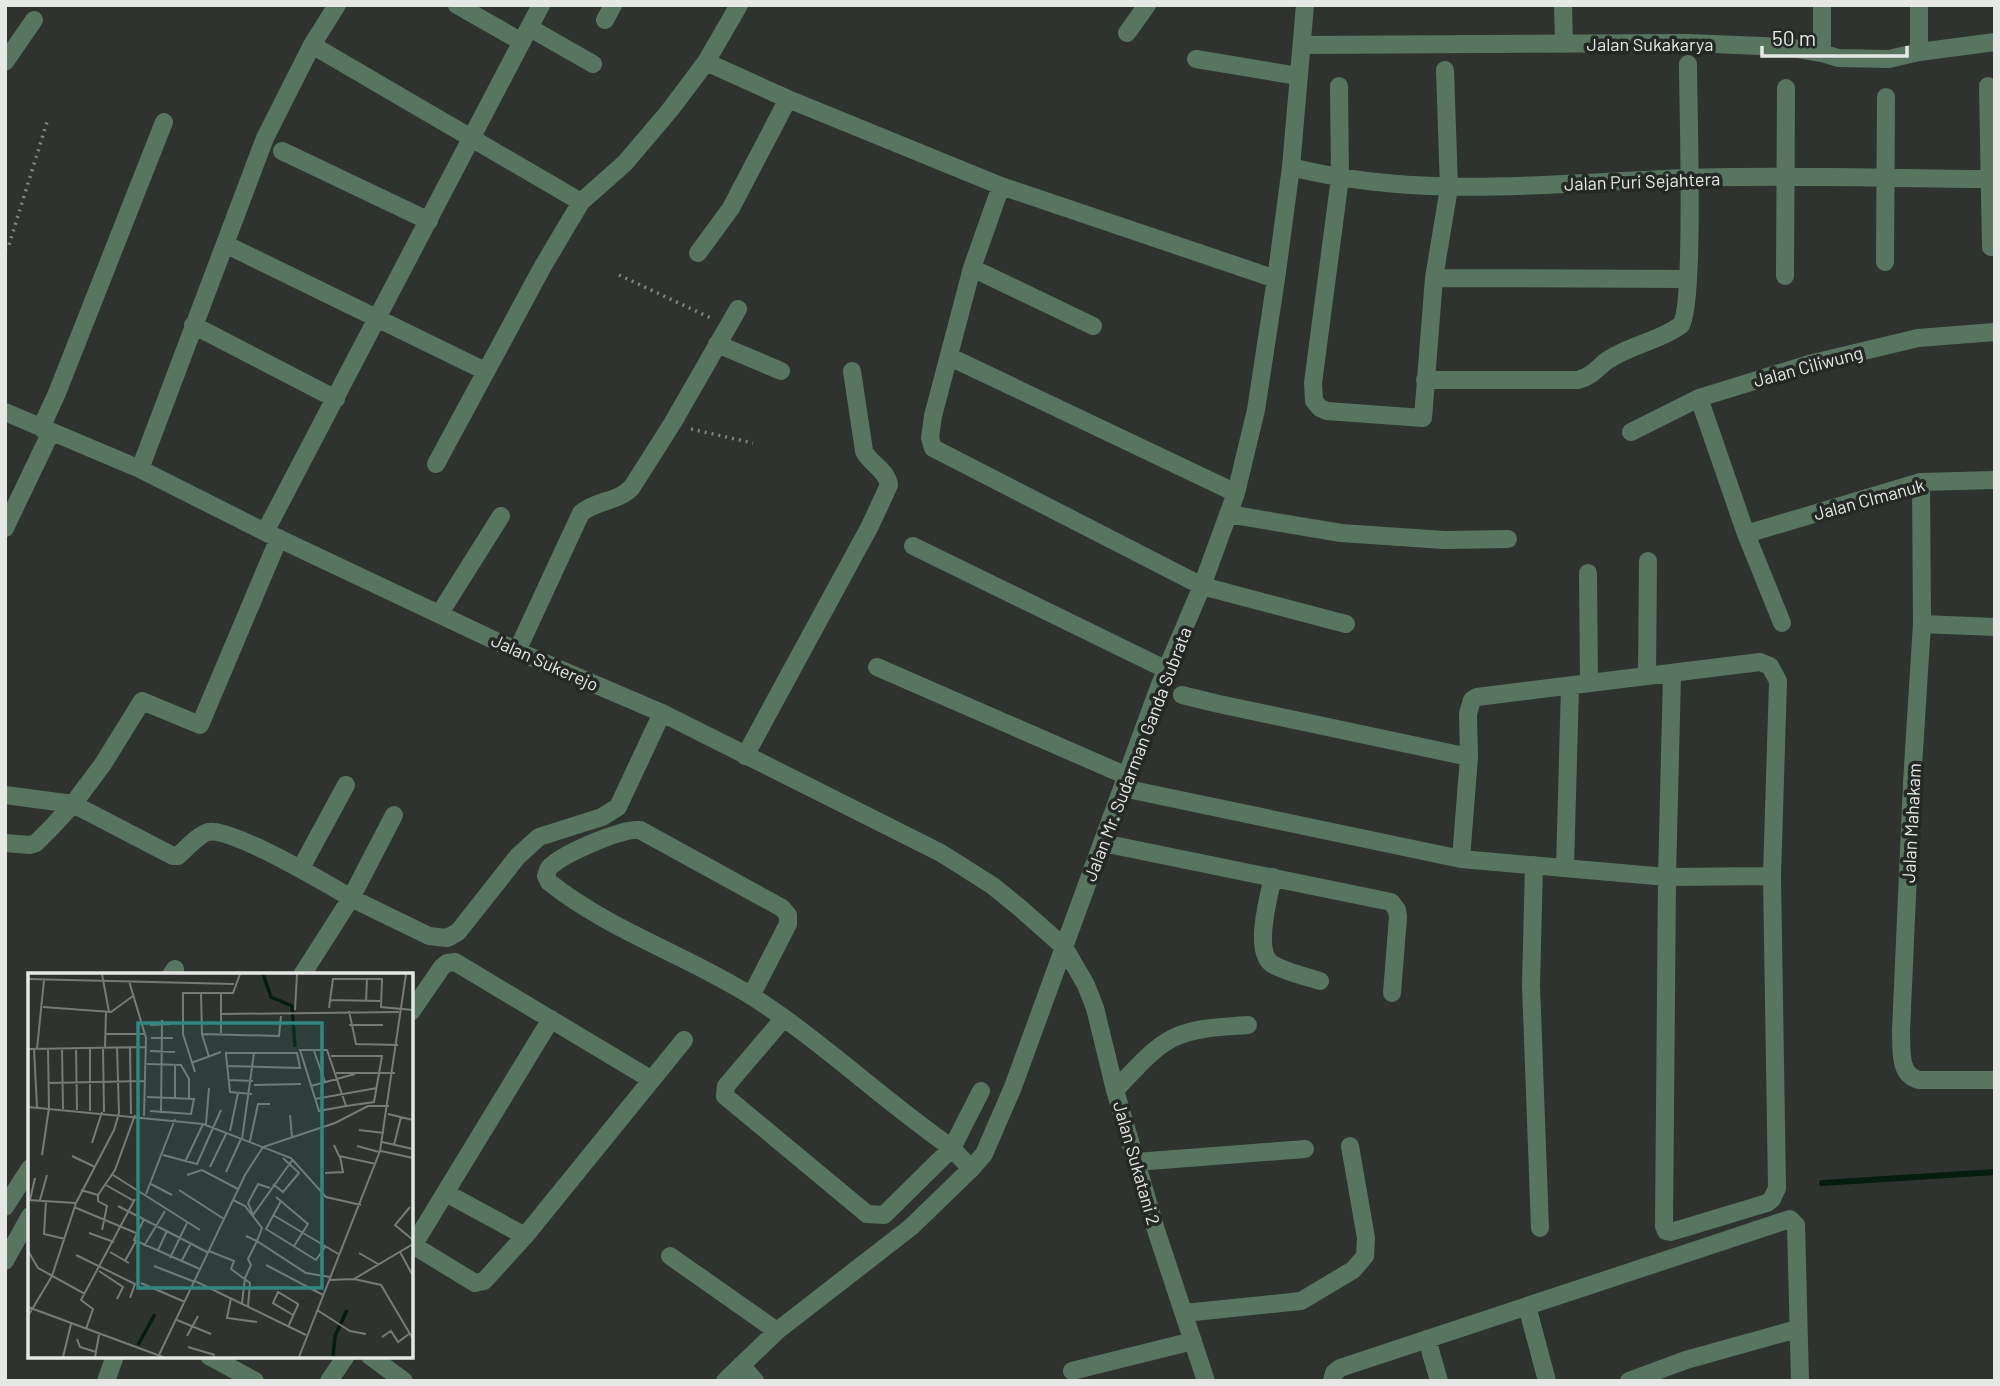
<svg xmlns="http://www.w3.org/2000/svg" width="2000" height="1386" viewBox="0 0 2000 1386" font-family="Barlow,sans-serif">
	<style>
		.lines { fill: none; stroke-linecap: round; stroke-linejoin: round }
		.stream { stroke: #051d0d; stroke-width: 6 }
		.path { stroke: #818581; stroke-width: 3.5; stroke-dasharray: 2 5; stroke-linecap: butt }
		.minor { stroke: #58765f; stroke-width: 18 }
		.labels { text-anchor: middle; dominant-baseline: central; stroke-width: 7; stroke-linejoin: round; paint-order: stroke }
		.street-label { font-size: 18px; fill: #e5e8e5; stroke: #242925 }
		.inset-river { fill: none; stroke: #051d0d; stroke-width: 3.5 }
		.inset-road { fill: none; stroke: #777b78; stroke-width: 2 }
		.view { fill: #2f8780; fill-opacity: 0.15; stroke: #2f8780; stroke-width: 3.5 }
		.inset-edge { fill: none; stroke: #e5e8e5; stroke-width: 3.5 }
	</style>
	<rect width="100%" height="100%" fill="#2e332f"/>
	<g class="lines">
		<!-- stream -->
		<path class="stream" d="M1822,1183L1995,1172"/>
		<!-- path -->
		<path class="path" d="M5,250L8,248L47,122
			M619,275L713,319
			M691,429L753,443"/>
		<!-- minor -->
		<path class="minor" d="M457,5L522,42
			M1563,5L1564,44
			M1919,5V52
			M605,20L613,5
			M530,28L593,64
			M1127,33L1147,5
			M312,45L581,202
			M1302,45L1688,43L1786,47L1822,53L1838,58L1889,59L1919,52L1995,42
			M1822,53V5
			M1196,59L1298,76
			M5,62L34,20
			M706,62L788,99L1001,186L1276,279
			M1339,86L1340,178L1313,383L1314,401L1320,408L1327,411L1423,418L1434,278L1449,188L1445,70
			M1988,86L1991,247
			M282,151L429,221
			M1291,167C1421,200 1555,183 1687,178C1789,174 1892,179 1995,179
			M1001,186L972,268L933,416L930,438L933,448L1202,586L1346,624
			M225,244L485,371
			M698,253L731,208L788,99
			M1885,262L1886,97
			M972,268L1093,326
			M1785,276L1786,88
			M1434,278L1688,279
			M193,325L336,399
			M717,344L781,371
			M950,357L1236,493
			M1425,380H1578C1590,377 1596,370 1605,362C1628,345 1658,342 1681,325C1695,304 1688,104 1688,64
			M1699,398L1746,534L1782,623
			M5,412L140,469L265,532L517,651L662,713L941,853L993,886L1020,908L1064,947L1086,985L1095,1008L1115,1090L1156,1230L1206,1381
			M41,428L57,393L164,122
			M1631,432L1699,398L1809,364L1918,338L1995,332
			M436,464L543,266L581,202L625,163L670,110L706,62L739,5
			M140,469L265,138L312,45L337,5
			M1921,482L1922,624L1912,783L1901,1031C1902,1049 1898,1075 1919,1080H1995
			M1228,514L1341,533L1444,540L1508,539
			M5,528L51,432
			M265,532L541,5
			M1746,534L1921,482L1995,480
			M913,546L1167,670
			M1588,573L1589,683
			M440,613L501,516
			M1922,624L1995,627
			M517,651L581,513C596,500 619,502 632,487L672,424L738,309
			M877,667L1127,776
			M1647,676L1648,561
			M1182,695L1219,704L1469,757
			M745,756L870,526L889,485C887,470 870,464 864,451L852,371
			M1123,788L1461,859L1667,877L1772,876
			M5,795L73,804L173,856H178C186,849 198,835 208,832C230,826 329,885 351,898L394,815
			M5,843L30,845L36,843L52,827L73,804L103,764L142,701L200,725L279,538
			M1103,843L1391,902L1397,910L1398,917L1392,993
			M1461,859L1469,757L1468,714L1472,700L1477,697L1760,662L1770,666L1778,681L1772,876L1777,1188L1772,1199L1767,1203L1671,1232L1666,1231L1664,1226L1667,877L1672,675
			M1534,865L1531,985L1540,1228
			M301,868L346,785
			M1565,868L1570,686
			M1273,877C1269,896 1253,951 1272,964C1285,972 1305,976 1320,981
			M171,975L175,969
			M302,975L351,898L429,936L447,938L458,932L518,856L539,837L602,817L618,807L662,713
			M751,996L788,924V915L782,908L640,830C622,828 565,853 551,866C547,869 548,872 546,876L549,882C610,931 687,955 753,997C823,1042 883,1100 952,1148L971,1169
			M411,1012L442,967L447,963L455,962L652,1080
			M784,1018L726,1086L725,1096L867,1214L884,1215L952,1148L981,1091
			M1115,1090C1132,1073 1151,1049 1173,1038C1196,1027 1223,1027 1248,1025
			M1136,1162L1305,1149
			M446,1193L525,1236
			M5,1207L30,1168
			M411,1244L475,1283L484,1281L525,1236L684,1040
			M411,1249L551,1019
			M670,1256L777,1331
			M5,1261L30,1216
			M1527,1306L1547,1381
			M1184,1313L1301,1301L1353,1270L1365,1256L1366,1238L1350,1146
			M1427,1339L1439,1381
			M209,1356L255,1381
			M370,1356L404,1381
			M741,1365L755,1381
			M1072,1371L1193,1341
			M106,1381L115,1356
			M329,1381L346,1356
			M725,1381L777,1331L911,1227L971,1169L984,1154L1013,1087L1159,687L1202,586L1236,493L1256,410L1276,279L1291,167L1305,5
			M1332,1381L1334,1373L1340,1368L1790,1219L1796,1225L1800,1381
			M1629,1381L1686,1360L1797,1329"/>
	</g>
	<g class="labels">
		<!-- street labels -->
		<g class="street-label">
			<text x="1650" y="44">Jalan Sukakarya</text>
			<text transform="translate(1642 181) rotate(-2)">Jalan Puri Sejahtera</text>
			<text transform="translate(1808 366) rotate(-15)">Jalan Ciliwung</text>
			<text transform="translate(1869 499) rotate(-15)">Jalan CImanuk</text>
			<text transform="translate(545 662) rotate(24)">Jalan Sukerejo</text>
			<text transform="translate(1137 754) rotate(-69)">Jalan Mr. Sudarman Ganda Subrata</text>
			<text transform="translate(1911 823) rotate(-87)">Jalan Mahakam</text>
			<text transform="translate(1137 1163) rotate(74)">Jalan Sukatani 2</text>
		</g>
	</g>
	<!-- overview -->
	<g transform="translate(28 973)">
		<rect width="385" height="385" fill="#2e332f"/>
		<path class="inset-river" d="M235,1L243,24L264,33L267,74M110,372L127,341M305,384L307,363L319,337"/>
		<path class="inset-road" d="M74,1L81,39M0,6L206,11M101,8L118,65L116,143M173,20L174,61L181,84M193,21V60M302,27L352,28M338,28L339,6M15,34L83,39L105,23M301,35L305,6H354L353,34L385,37M267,37L269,1M321,38L328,71L370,72M194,41L371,39M122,52L143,51M321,52H355M78,61H117M174,61L251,63L253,43M123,65H145M75,74L76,139M77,74L78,39M102,74L103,141M48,75L49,137M62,75V138M0,76L117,74M6,76L9,134M9,76L16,7M34,76L35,136M272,77H299L318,133L291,138ZM122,78L147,79M286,78L297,109M303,83H354L346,129L318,133M163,90L193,79M119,91L153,92L161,106V126M199,93L272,95L269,80H198V82L202,119L224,121M167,99L155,61V20H205L212,1M308,100H367M201,107L225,108M21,110L116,108M226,112L273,111M283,113L327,101M119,124L166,126L163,141L122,138M147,125V92M287,126L349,115M0,134L175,151L263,185L298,224L333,232M133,140L134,47M360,141L385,147M262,142L264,164M178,151L181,115M331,157L356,160M202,158L210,120M214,166L226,80M222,168L230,131H242M354,169L385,176M64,170L74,139M306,172L311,183L348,191M366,172L373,144M329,173L351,179M353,178L385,185M14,182L21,135L20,76M135,182L169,191L193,137M44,183L67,194M157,189L175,151M182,194L198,161M198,199L213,166M297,200L315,199L312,183M85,202L172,257M159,202L174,197L210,216M123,211L144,222M245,211L255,219L271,200L255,185M78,212L106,228M242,215L230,211L220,230L225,242L265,186M53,217L70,222V228L79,233L74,257M151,217L196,246M118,221L147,146M70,222L87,197L107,142M248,224L280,251L266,273M0,227L48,230M2,227L7,205M12,227L19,202M205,227L217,233L234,255L229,268L278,300L302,304M18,228L16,261L37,266M253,228L238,256L288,287L297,274M90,233L181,280M46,234L108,260M382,234L367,252L385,267M245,242L312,282M116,246L106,267L172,296M61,260L86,269M116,273L137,238M130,277L139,258M0,278L10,295L57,321M181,278L206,288L203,296L222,310L220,333M82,279L101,290M372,279L385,303M331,280L350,291M48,282L107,311L102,325M142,285L159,250M97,288L108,268M153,289L163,270M238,292L295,322M126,293L167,309M71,298L95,314L89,326M326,306L353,312L385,366M301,307L326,306L385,271M167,308L278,362M113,310L157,329M203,325L199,345L229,349M214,330L217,305L223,292L220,286L229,268L218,263M0,334L135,384M289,337L322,358L338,361M0,343L24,303L48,230L86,157L91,140L89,74M149,347L183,361M260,354L270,332V331L250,319L245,330L265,342M58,356L65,336L53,327L107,226M159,363L170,343M354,364L363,358L370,369L381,361M49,366L52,374L68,379M160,374L187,382M35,384L43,351M67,384L71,362M130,384L217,202L235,174L307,150L340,133H361M271,384L352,178L378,1"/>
		<path class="view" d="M110,50H294V315H110Z"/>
		<rect width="385" height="385" class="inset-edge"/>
	</g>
	<!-- border -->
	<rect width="2000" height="1386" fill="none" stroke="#e5e8e5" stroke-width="14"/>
	<!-- scale -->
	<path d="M1762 46v10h145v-10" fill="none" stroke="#e5e8e5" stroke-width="3.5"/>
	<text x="1772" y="46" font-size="21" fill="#e5e8e5" stroke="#242925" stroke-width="5" paint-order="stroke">50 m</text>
</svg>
